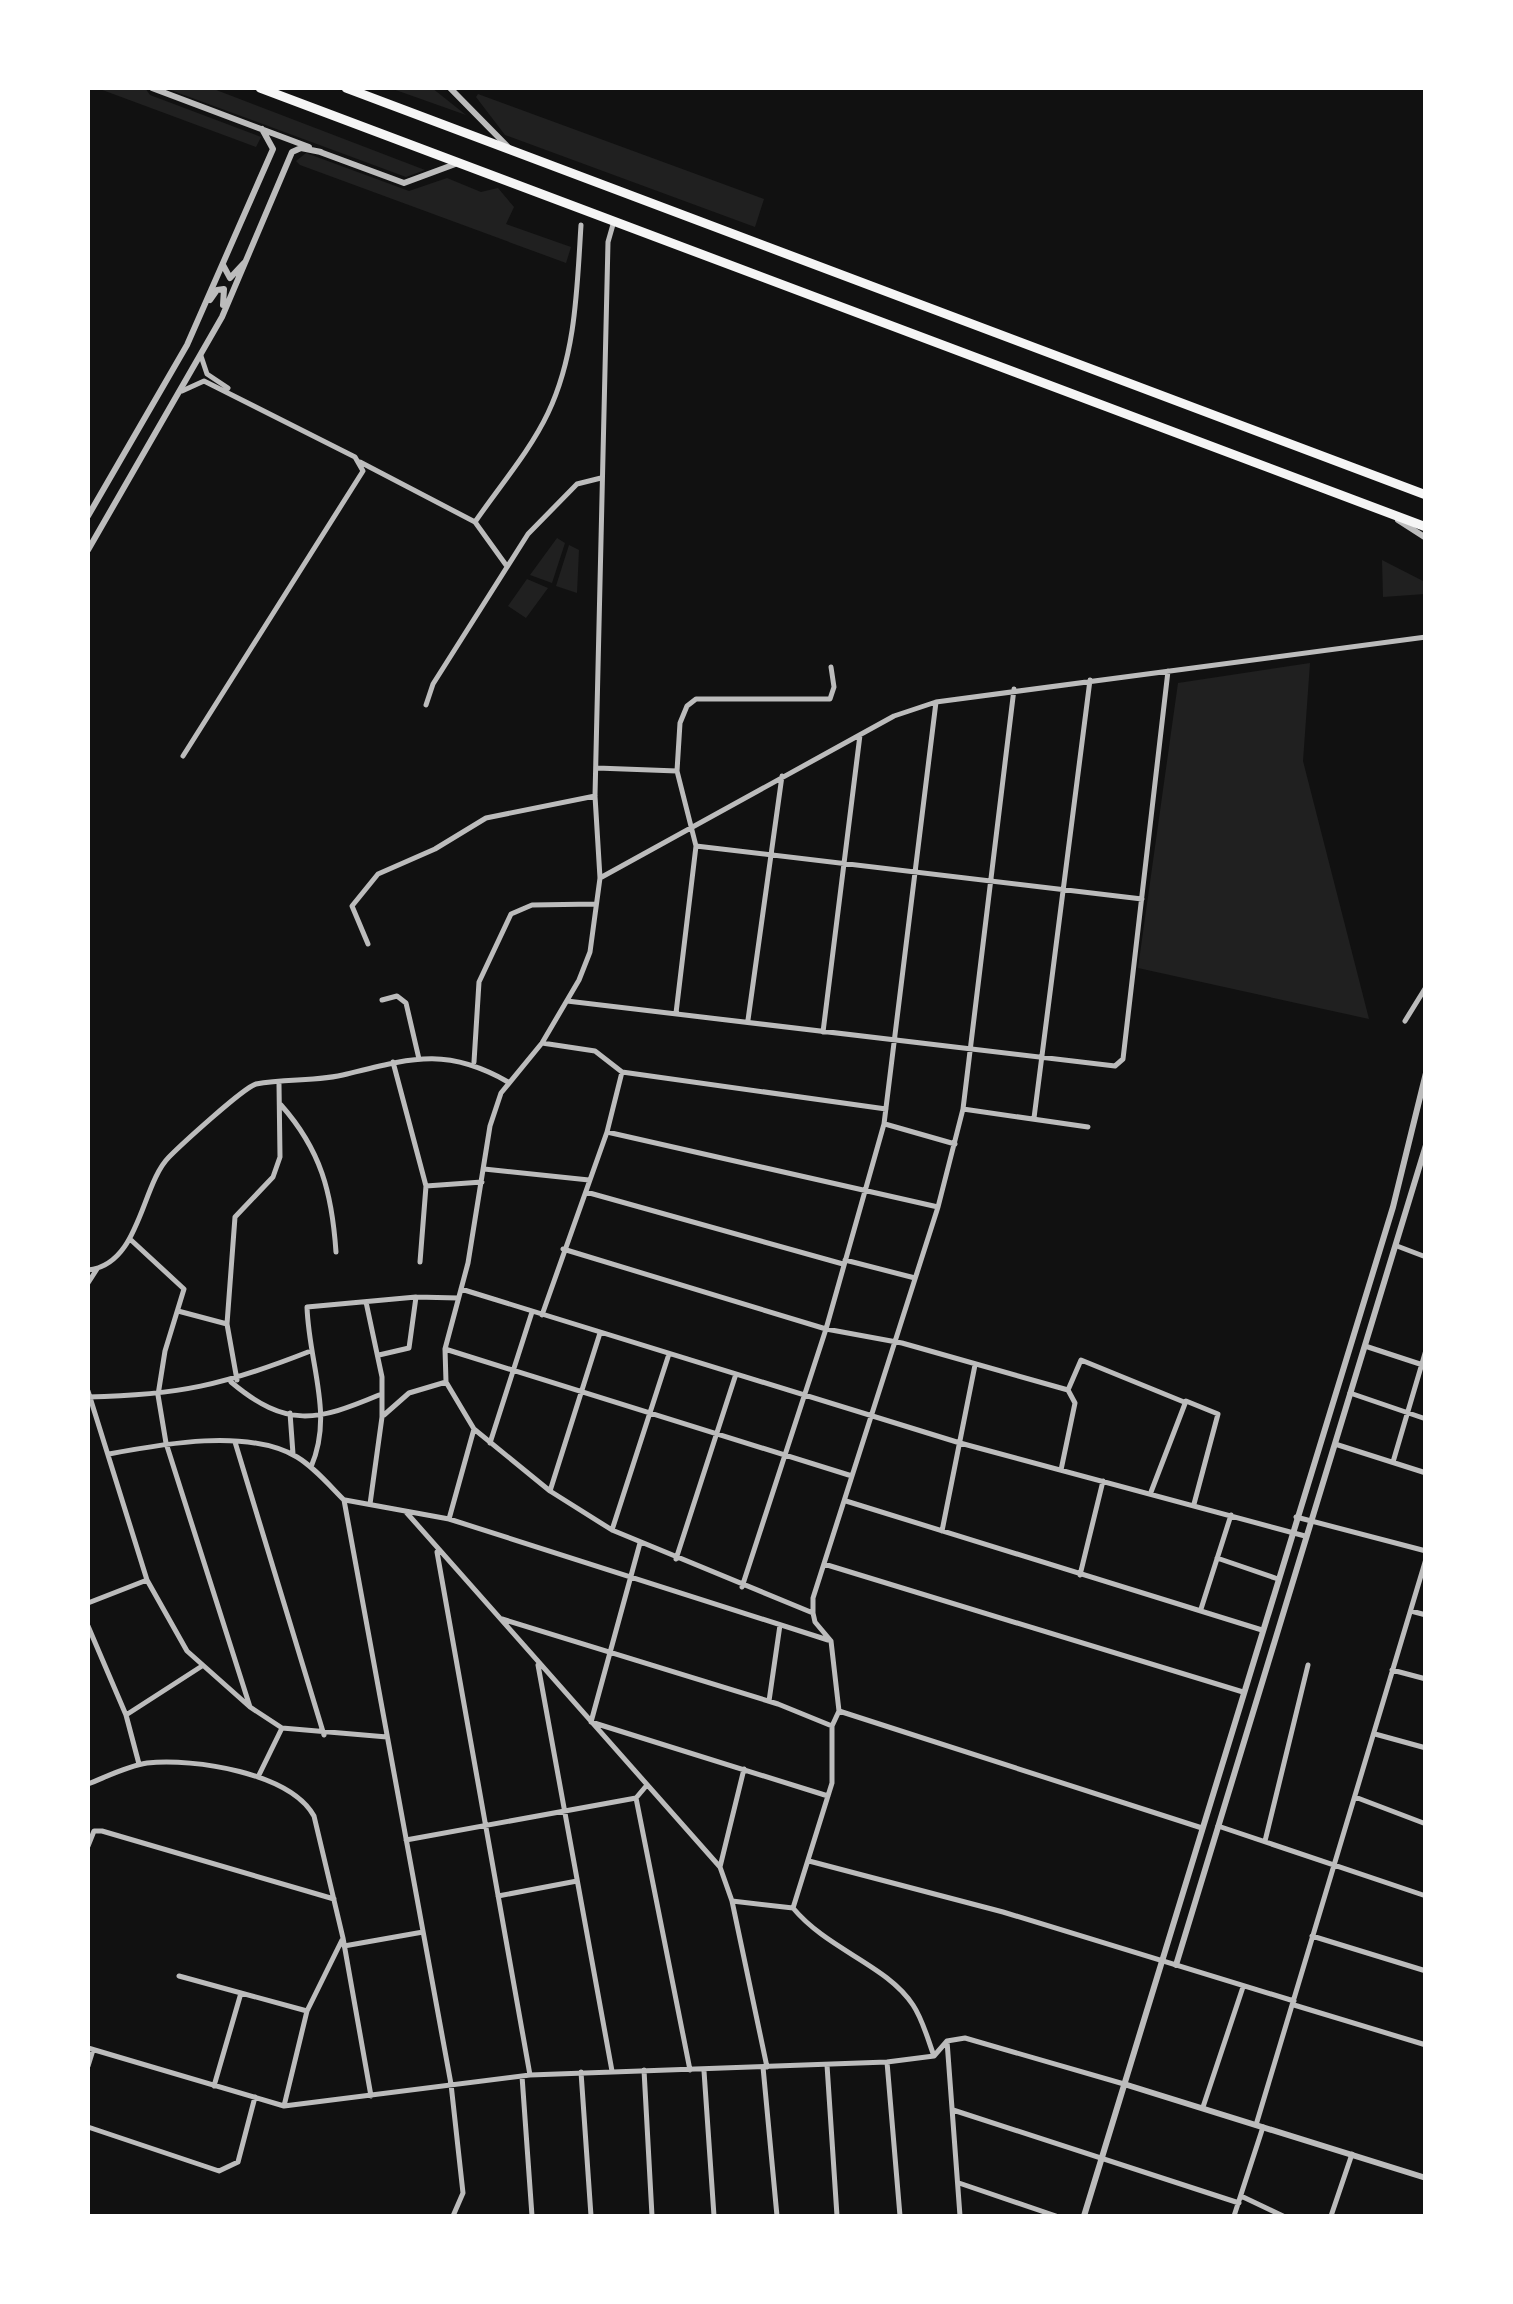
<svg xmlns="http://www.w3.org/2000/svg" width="1513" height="2304" viewBox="0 0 1513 2304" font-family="'IBM Plex Sans',sans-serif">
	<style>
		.green { fill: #202020 }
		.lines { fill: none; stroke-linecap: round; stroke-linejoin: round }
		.minor { stroke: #bcbcbc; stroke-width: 5 }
		.tertiary { stroke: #bcbcbc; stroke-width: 6 }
		.trunk { stroke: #f5f5f5; stroke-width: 9 }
	</style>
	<rect width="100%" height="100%" fill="#111"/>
	<!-- green -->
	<path class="green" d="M97,88H145L150,95L261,137L256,147Z
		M165,88H211L425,170L406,177Z
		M390,88H432L466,115Z
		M478,94L764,199L755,227L505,135L476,97Z
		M306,153L409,191L447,178L481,192L498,188L514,207L506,224L571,247L566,263L300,165L296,161Z
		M557,538L565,543L552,583L530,575Z
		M569,545L579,550L577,593L556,586Z
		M1382,560L1425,582V594L1383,597Z
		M527,579L548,588L526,618L508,606Z
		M1310,663L1303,761L1369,1019L1138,968L1178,683Z"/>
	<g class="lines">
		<!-- minor -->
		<path class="minor" d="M614,221L608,242L595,796L600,878L590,952L579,980L542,1043L501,1093L490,1126L468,1263L445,1349L446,1382L474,1429L550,1491L612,1530L813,1613L815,1622L831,1641L839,1711L1202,1828
			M201,356L207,374L228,388
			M182,391L204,381L355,457L363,471L183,756
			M360,462L475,522L506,565
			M475,522C499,487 530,451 548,413C576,354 577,288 581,225
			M426,705L433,684L528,534L577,484L601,478
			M597,768L677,771
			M696,846L1142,899
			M600,878L894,716L936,702L1426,637
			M368,944L352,906L378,874L435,849L486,818L595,796
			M382,1000L397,996L406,1003L419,1059
			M567,1001L1115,1066L1123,1059L1168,671
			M676,1013L696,846L677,771L680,723L687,706L696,699H830L834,687L831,667
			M748,1020L782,776
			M1405,1021L1426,987
			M823,1032L860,735
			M542,1043L595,1051L622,1072L886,1109
			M393,1062L426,1186L420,1262
			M474,1062L479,982L511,914L532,905L595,904
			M281,1105C321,1150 332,1193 336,1252
			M963,1109L1088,1127
			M1034,1118L1090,680
			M885,1124L955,1144
			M607,1132L938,1207
			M484,1169L589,1180
			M426,1186L482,1182
			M586,1192L843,1264
			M131,1240L184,1289L165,1351L158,1395L166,1443L250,1707
			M1397,1246L1426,1257
			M563,1249L826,1329L902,1343L1068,1390L1075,1403L1061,1470
			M845,1260L915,1278
			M88,1270C140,1265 141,1185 169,1157C182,1144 243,1088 256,1084C285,1078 318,1082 347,1074C412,1058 447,1047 508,1082
			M88,1283L97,1269
			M461,1289L960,1443L1305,1536
			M366,1302L382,1377V1417L370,1504
			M178,1311L227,1324
			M542,1315L607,1132L622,1072
			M1365,1346L1426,1366
			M445,1349L852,1476
			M379,1355L409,1348L416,1297
			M237,1380L227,1324L235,1217L273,1177L280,1157L279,1084
			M231,1382C287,1429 317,1421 379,1395
			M1068,1390L1081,1360L1184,1402
			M88,1391L147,1580L187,1651L250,1707L282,1728L387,1737
			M1350,1393L1426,1419
			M88,1397C179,1395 224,1385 308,1352
			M290,1413L293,1454
			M384,1415L409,1393L446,1382
			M235,1442L324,1735
			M490,1443L532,1312
			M1335,1444L1426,1473
			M109,1454C162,1444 248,1428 297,1457C315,1468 329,1485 344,1500L451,2084L463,2193L453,2216
			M1393,1462L1426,1350
			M311,1467C334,1414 309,1365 307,1307L416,1297L458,1298
			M550,1491L600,1333
			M1151,1492L1186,1401L1218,1414L1194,1504
			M345,1500L449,1519L828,1640
			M846,1501L1262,1630
			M406,1512L720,1867L732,1901L767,2067
			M1296,1517L1426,1551
			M449,1519L474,1429
			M612,1530L668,1357
			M942,1531L975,1365
			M640,1543L591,1722L828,1796
			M437,1552L530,2075
			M1217,1558L1278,1579
			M676,1559L735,1377
			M824,1564L1243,1692
			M1080,1575L1103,1481
			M742,1587L826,1329L884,1124L936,702
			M88,1603L147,1580
			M1201,1609L1231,1515
			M1411,1611L1426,1615
			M813,1613V1598L938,1207L963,1109L1014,689
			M502,1619L778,1704L832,1726
			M88,1626L126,1715L139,1764
			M538,1665L612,2071
			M1392,1670L1426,1679
			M769,1701L780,1625
			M126,1715L202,1666
			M1375,1734L1426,1748
			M258,1777L282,1728
			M88,1784C106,1777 127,1766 147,1763C195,1758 290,1773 314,1816L343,1938L371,2096
			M1355,1797L1426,1824
			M636,1798L690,2070
			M1218,1826L1426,1896
			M406,1840L636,1798L647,1785
			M1265,1841L1308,1665
			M88,1846L94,1831H102L334,1899
			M809,1861L1003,1912L1294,2001
			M720,1867L744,1769
			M498,1896L577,1881
			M732,1901L793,1908L832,1783V1726L839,1711
			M793,1908C828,1950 887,1965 913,2005C923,2020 928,2040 934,2056
			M1312,1936L1426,1971
			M344,1946L423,1932
			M179,1976L307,2011
			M1294,2005L1426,2045
			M947,2041L960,2216
			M88,2048L284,2106L530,2075L887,2062L934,2056L947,2041L965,2038L1124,2084
			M887,2062L900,2216
			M827,2065L837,2216
			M88,2066L93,2050
			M763,2067L777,2216
			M644,2070L652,2216
			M704,2071L714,2216
			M581,2072L591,2216
			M522,2076L532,2216
			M214,2086L241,1993
			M284,2106L307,2011L342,1940
			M1203,2107L1243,1987
			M953,2110L1239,2203
			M1256,2125L1426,1559
			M88,2127L219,2171L238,2162L255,2097
			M959,2183L1056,2216
			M1241,2196L1283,2216
			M1234,2216L1263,2127
			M1331,2216L1352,2154
			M1425,2216L1426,2214"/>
		<!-- tertiary -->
		<path class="tertiary" d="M152,88L309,147
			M450,88L508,147
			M320,152L404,183L458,163
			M223,265L230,278L244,263
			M210,300L217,290L224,289L223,305
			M88,516L187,345L273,149L262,129
			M1398,520L1426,538
			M88,550L222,317L292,152L301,148L321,152
			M1176,1965L1426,1145
			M1124,2084L1426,2178
			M1084,2216L1393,1207L1426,1073"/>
		<!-- trunk -->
		<path class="trunk" d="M260,88L1426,527
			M346,88L1426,495"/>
	</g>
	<!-- border -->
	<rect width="1513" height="2304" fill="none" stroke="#ffffff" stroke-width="180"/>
</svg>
